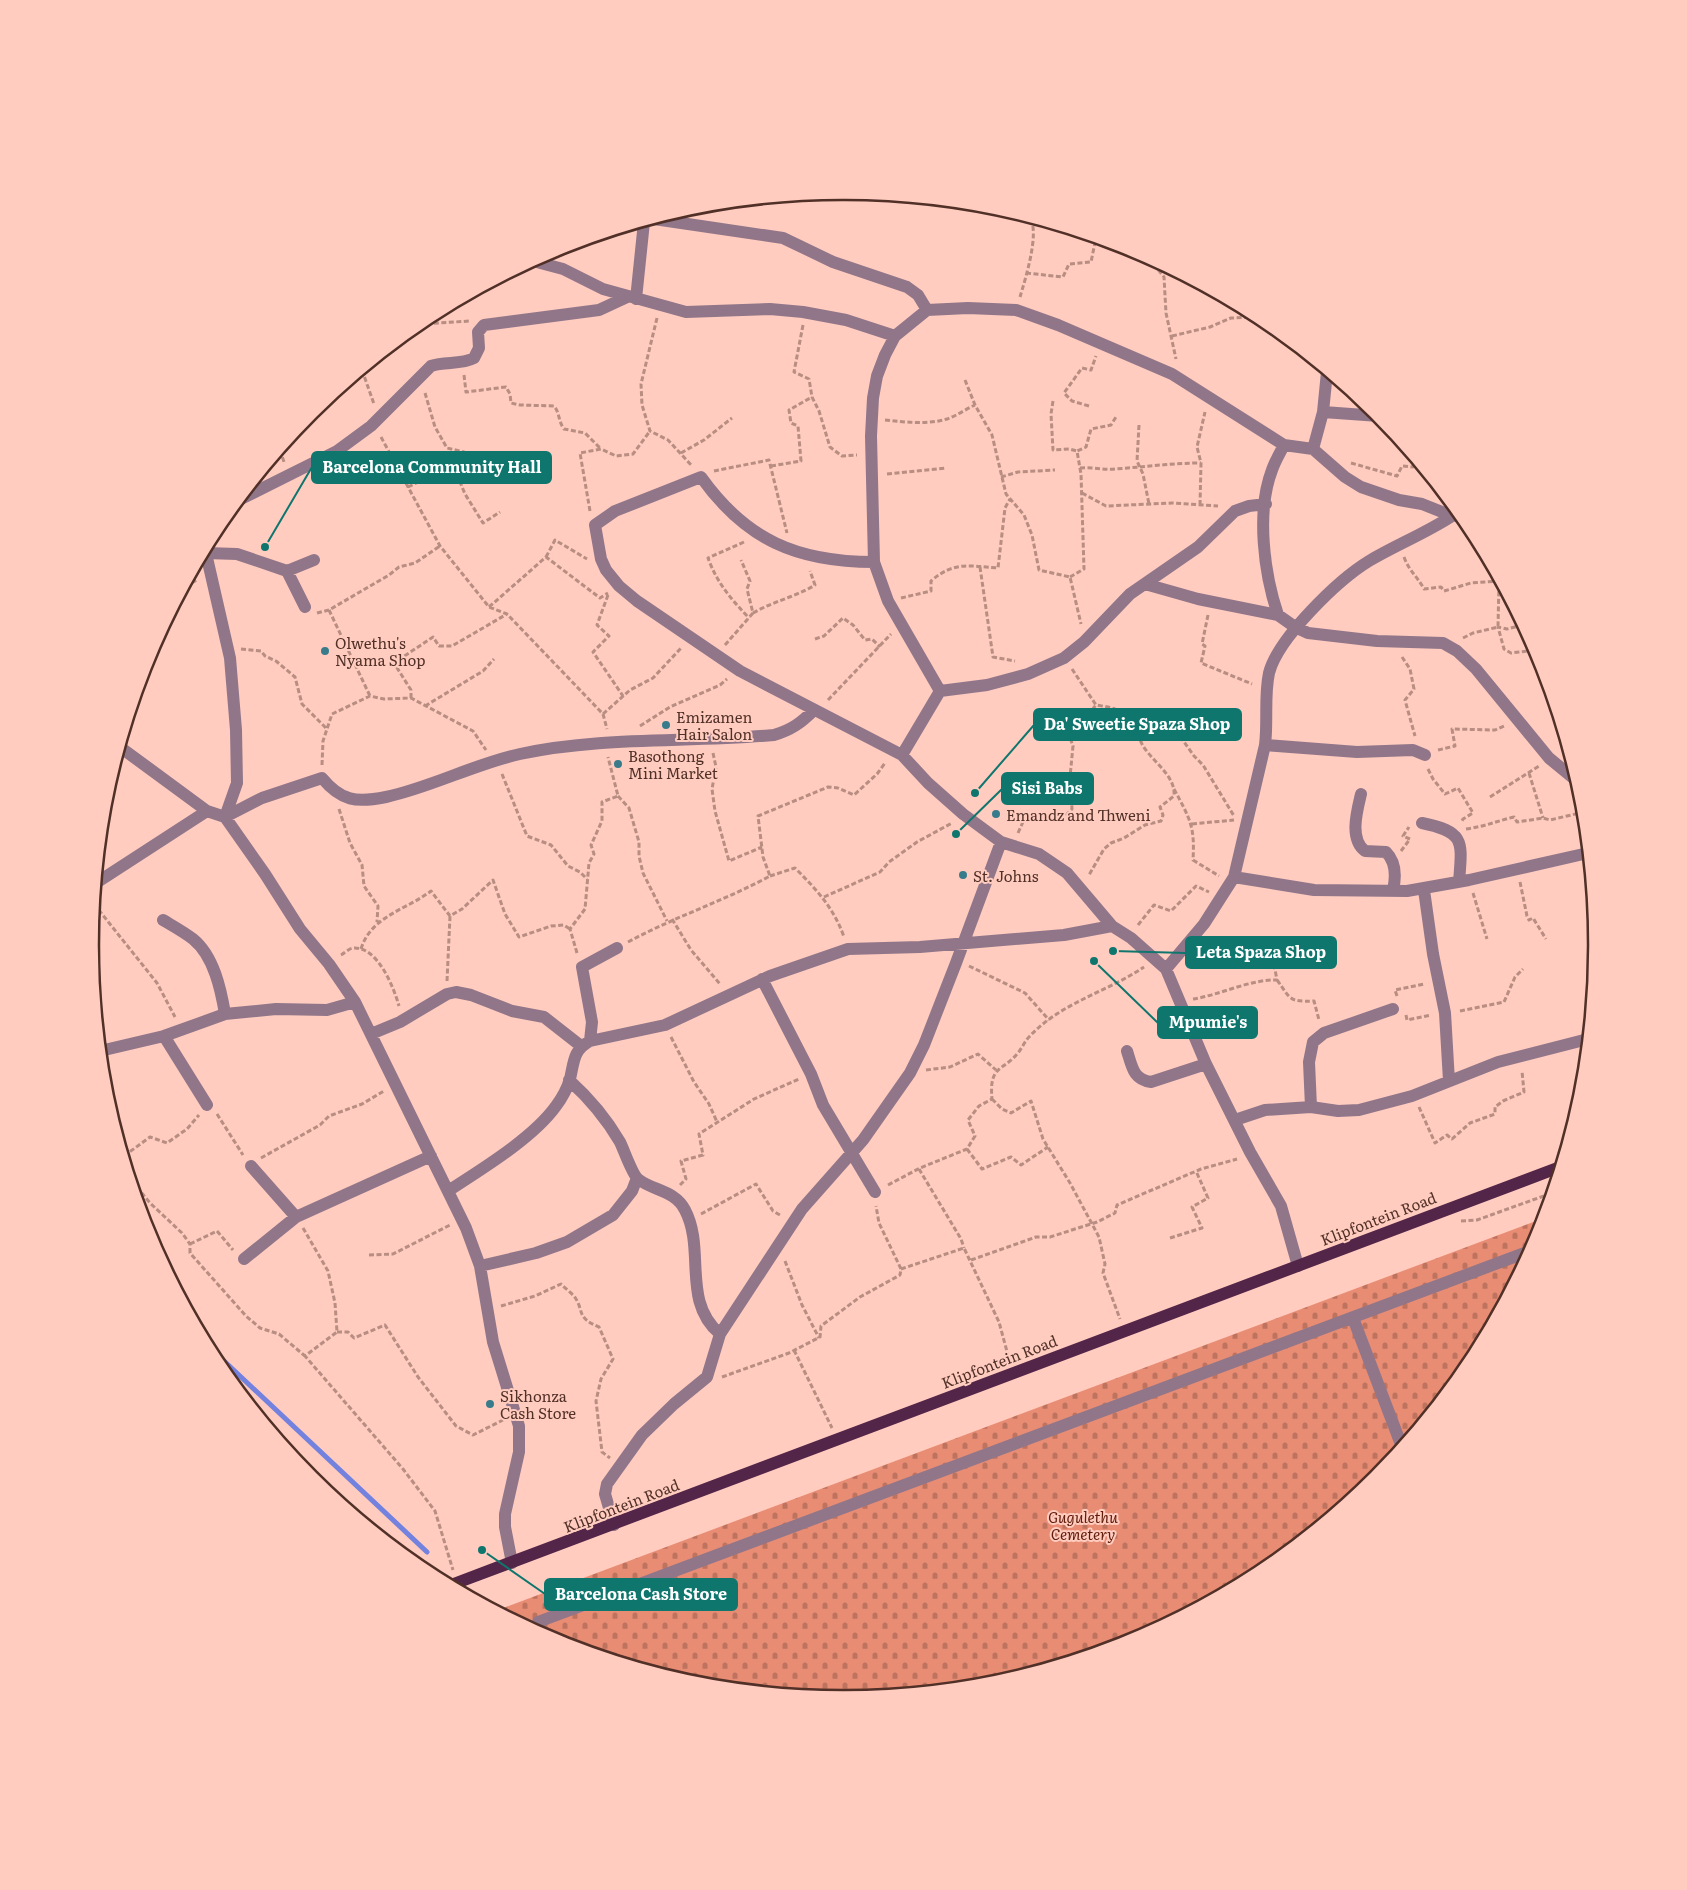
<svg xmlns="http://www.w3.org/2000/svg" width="1687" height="1890" viewBox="0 0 1687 1890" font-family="Literata,serif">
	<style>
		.cemetery { fill: url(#cemetery-stones) }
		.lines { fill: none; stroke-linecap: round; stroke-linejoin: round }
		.stream { stroke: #7381df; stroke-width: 5 }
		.path { stroke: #b88d82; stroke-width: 3; stroke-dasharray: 5 2.5; stroke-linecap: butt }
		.minor { stroke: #91768a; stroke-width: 12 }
		.major { stroke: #522549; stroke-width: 12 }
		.poi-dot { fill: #387c8c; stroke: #ffccbf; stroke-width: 2 }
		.labels { text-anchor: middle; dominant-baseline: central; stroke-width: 4; stroke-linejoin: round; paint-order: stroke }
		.poi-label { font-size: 15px; fill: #513028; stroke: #ffccbf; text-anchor: start }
		.street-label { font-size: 15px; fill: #513028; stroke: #ffccbf }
		.park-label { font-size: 15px; font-style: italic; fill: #601b09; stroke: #ffccbf }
		.rim { fill: none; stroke: #513028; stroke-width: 2.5 }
		.leader { fill: none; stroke: #0f766e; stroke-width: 2 }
		.callout-dot { fill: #0f766e; stroke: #ffccbf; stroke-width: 2 }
		.callout { fill: #0f766e; stroke: #0f766e; stroke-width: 2 }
		.callout-label { font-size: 16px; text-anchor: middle; font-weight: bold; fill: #fff }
	</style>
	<defs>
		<pattern id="cemetery-stones" width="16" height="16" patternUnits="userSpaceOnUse" patternTransform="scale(1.25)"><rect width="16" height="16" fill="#e88c74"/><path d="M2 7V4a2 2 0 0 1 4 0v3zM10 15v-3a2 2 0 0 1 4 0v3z" fill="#be735f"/></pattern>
	</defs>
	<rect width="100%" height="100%" fill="#ffccbf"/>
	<!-- cemetery -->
	<path class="cemetery" d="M1544,1218L1540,1234L1470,1364L1376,1478L1262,1572L1132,1641L990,1684L843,1698L696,1684L555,1641L498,1610Z"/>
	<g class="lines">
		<!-- stream -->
		<path class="stream" d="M206,1344L427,1552"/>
		<!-- path -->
		<path class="path" d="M1000,213L1020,215
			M1149,258L1164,277L1166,313L1176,359
			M1026,273L1063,277L1069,264L1091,262L1096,238
			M1020,297C1025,280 1040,233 1030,218
			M657,318L641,384L642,405L650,431L668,440L692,466
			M422,320L423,324L470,321
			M417,325L423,324
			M803,325L794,372L809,379L812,397L819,411L830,447L842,456L857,455
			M1172,336L1210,327L1231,318L1259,317
			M362,370L374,404
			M464,375L466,392L506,387L510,394L511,403L520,405L554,406C560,413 558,421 564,429L585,433L601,449
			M965,380L975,405L992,435L1006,494L1024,515L1032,535L1039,570L1070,577L1081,624
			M425,393L435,427L447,448L464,452L473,467L456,477
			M1053,401L1051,414L1053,450L1069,449L1077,451
			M1089,406L1072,401L1064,393L1082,368L1091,370L1096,356
			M885,420C906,422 926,425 947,419C956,416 966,409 975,405
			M1139,425L1137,461L1143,474L1149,504
			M381,437L440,546L489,607L507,614L603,714L607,729
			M1403,445L1405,447
			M280,450L284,462
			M681,453L704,440L732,418
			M1351,463L1397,476L1402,466L1413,467L1415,459
			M771,466L801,461L798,426L791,423L789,410L812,397
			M1080,468C1092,467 1103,470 1115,469C1144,467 1172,463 1201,463
			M714,471L769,460L787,533
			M887,474L946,468
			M1001,477L1018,472L1055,470
			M408,487L453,465L465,494L483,523L500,512
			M1082,493L1106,506L1172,503L1218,506
			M1200,505L1201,463L1197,447L1205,412
			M590,511L580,453L601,449L616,456L633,454L650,431
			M744,542L708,558C717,583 731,599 749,618
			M546,557L555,540L587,559
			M1404,557C1409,571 1417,576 1424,589L1441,587L1444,591L1471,583L1499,581
			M980,567L993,657L1015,661
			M1070,577L1084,569L1081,474L1077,451L1086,447L1091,429L1111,425L1116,417
			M185,586L197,580
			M608,595L597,625L609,636L593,652L623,696
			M901,598L931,591V581C954,561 969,566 998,568L1005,508L1010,499
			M489,607L546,557L600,598L608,593
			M329,610L370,696
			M317,613L329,610L389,575L399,567L415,563L440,546
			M753,613C774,601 795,597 815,585L810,571
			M1208,615L1202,644L1205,646L1201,663L1252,684
			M1523,625L1507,629L1498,627L1504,649L1511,653L1536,650
			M1463,638L1473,633L1498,627L1499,581
			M815,639L824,636L843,618L853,625L865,640L872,639L880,647
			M725,645L753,613L747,589L750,581L741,560
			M241,649L261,651L265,656L276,661L295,677L302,704L327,729
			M1402,657L1410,669L1414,689L1405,700L1415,736
			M1072,669L1096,705C1108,707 1119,708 1128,717C1137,724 1137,734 1142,744C1151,761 1176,775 1174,796L1160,807L1163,815L1161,821L1145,825L1124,838L1111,843L1104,849L1089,875
			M411,698V690L394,663L433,637L439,646H452L507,614
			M828,700L891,634
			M425,706L483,671L494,659
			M603,714L630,690L653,678L682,647
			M640,726L670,707L720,685L727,679
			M1138,730L1159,718L1177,732L1194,756L1203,765L1234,816
			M1173,730L1193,715
			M1438,750L1455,746L1452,729L1495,730L1504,726
			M713,753L716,767L712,789L715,811L729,861L762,847
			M322,765L323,741L332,714L370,696L384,699L411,698L473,731L486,750
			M1428,769L1433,779L1445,794L1458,788L1473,813L1463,819L1461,823
			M1529,773L1543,818
			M502,774L527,836L551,845L568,866L580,872L587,879
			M1174,789C1190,819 1195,826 1193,860L1219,876
			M618,796L629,808L639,842V856L643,873L667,921
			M1490,797L1539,766
			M1583,798V802
			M339,809L350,843L362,865L364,886L378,906L377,922
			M1192,824L1234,820
			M1466,829C1483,827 1497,821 1514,817L1517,822L1543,818L1550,820L1584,812
			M1018,833L1023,822L1035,813L1062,819L1072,809L1070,777L1073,746L1068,732L1087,716L1096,705
			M1401,851L1410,839L1403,836L1409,827
			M1587,867L1591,888
			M770,876L795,868C816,889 834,908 844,937
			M1520,882L1527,916L1529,920L1533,918L1546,939
			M1473,893L1487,939
			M824,897L880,872L889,862L917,842L952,823
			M94,904L157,983L175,1017
			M672,919L691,950L720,984
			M1138,925L1154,905L1171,911L1196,886L1209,892
			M628,942C674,917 724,901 770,876L763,857L758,816L828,787L838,788L854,795L877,774L885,763
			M361,949C371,916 406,910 431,891L450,916L462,909L493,880L505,914L519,937L551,926L564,925L570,929
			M577,953L570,929L585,909L589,863L594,854L591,845L602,821V802L618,796L608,757
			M341,955C345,953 349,948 354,948C378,947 394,988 399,1006
			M969,966L1025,993L1049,1020
			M1277,980C1291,999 1288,1002 1314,1001L1319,1020
			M447,981L450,916
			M1397,996L1395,990L1424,984
			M1193,999C1220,995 1251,979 1277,980L1269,939
			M1460,1011L1504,1002L1515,977L1523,969
			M1406,1015L1407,1020L1431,1015
			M671,1037L694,1082L709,1104L717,1122
			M926,1070L950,1067L978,1054L996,1070
			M992,1099L1002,1109L1011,1113L1031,1101L1043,1139L1070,1183L1099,1237L1105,1264L1103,1273L1120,1319
			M1419,1107L1435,1143L1447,1135L1452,1139L1470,1123L1495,1114V1107L1503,1101L1524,1092L1522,1071
			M217,1114L243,1155
			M967,1149L982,1169L1011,1157L1021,1165L1048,1147
			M124,1156L150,1137L167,1143L187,1129L199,1115
			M261,1158L320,1125L329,1116L362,1104L384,1091
			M919,1169L961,1239L964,1248
			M132,1181L150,1203L182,1233L190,1244V1253L246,1316L260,1328L279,1334L305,1356
			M680,1185L686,1179L681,1161L703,1155L699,1134L754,1099L799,1079
			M888,1185L920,1168L967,1149L975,1136L968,1120L979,1106L992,1099C989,1065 1002,1072 1018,1053C1022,1048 1025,1041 1029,1037C1060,1003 1107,992 1144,967
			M701,1214L756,1184L773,1211L780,1215
			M1461,1221L1477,1220L1552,1193
			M303,1228L328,1271L335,1303L337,1332L305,1356L403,1469L435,1511L453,1570
			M1170,1238L1202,1228L1192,1207L1208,1198L1196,1171
			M190,1244L217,1231L233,1250
			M369,1255L393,1254L450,1225
			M971,1260L1036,1237H1050L1097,1222L1115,1213L1117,1205L1201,1169L1237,1159
			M785,1261L802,1305L819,1338
			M901,1269L964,1248L999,1322L1009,1359
			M501,1306L535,1296L561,1284C565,1288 570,1292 574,1296C585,1311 575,1317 599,1327L613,1359L601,1379L596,1401L602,1452L610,1458
			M337,1332H348L354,1338L385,1325L418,1377L456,1426L473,1435L503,1420
			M794,1350L832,1428
			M722,1377L789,1353L820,1337L821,1326L860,1297L900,1275L901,1269L879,1223L876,1206"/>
		<!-- minor -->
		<path class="minor" d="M654,219L783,238L833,262L907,287L918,295L927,310
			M533,261L563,269L603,289L686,312L770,309L803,312L846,320L895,336
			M636,299L644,222
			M1323,412L1379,416
			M1313,449L1323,412L1327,372
			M239,500L337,451L371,426L431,366C445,361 461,365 474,358L479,348L478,332L484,325L599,310L627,297
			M205,549L230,658L236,730L237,783L225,817L265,874L300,929L329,964L355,1002L466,1228L480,1266L493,1342L519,1426V1452L505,1514V1527L512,1563
			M206,553L237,554L287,571L305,607
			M874,562C797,562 746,540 701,477L615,511L595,525L601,559L606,570L619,586L637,601L740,671L902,755L928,783L963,814L1001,842L1039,854L1067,873L1112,926
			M287,571L314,560
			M1145,584L1198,599L1278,615L1295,627L1308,633L1377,641L1443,643L1457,651L1476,669L1549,758L1577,781
			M1278,615C1264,573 1256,512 1272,470C1275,461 1280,453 1284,445
			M940,691L888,601L874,562L871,436L873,398L877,376L885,355L895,336L927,310L968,308L1016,310L1058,325L1172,374L1284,445L1313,449L1345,477L1361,487L1399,500L1422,504L1452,516L1461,515
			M940,691L987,685L1028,674L1064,658L1084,642L1130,594L1198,547L1235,511L1249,506L1266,504
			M1265,745L1357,752L1413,750L1425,755
			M120,747L207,811L225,817L262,798L322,778C341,801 356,803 386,797C432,787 474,764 520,754C603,736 689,743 774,735C791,730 801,723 814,710
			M902,755L940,691
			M1361,794C1357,811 1349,839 1365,851L1386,852C1396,862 1396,877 1393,890
			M1422,823C1466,832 1462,842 1459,882
			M1234,877L1314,890L1407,891L1469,880L1588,853
			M96,883L207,811
			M1424,890L1433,954L1445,1013L1449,1081
			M163,920C173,926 184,932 193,939C214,956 221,990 225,1014
			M1166,969L1204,924L1234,877L1265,745C1268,722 1264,696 1269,673C1278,638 1338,580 1369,561C1396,545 1426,533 1452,516
			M762,979L811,1074L823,1105L875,1192
			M371,1034L400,1022L447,994L456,992L471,995L512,1011L544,1017L581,1046
			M164,1036L207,1105
			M590,1041L592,1022L582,967L617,948
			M100,1051L164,1036L225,1014L276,1009L327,1010L355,1002
			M1127,1051C1132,1066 1133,1080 1151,1082L1206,1064
			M569,1080C589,1098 606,1118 620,1142C624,1150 632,1174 638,1179C653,1191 675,1190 685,1210C706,1250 681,1301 720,1334L707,1377L674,1404L642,1435L607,1484L605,1494L614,1525
			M1311,1107L1309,1062L1313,1042L1324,1033L1393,1009
			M1235,1120L1265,1110L1311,1107L1338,1111L1359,1110L1412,1096L1498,1062L1588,1039
			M251,1166L296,1217
			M448,1191C482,1169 533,1138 556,1106C562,1098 567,1089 570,1079C574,1062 573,1050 590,1041L665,1025L770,976L848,949L920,947L1064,935L1112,926L1131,938L1166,969L1206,1064L1250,1152L1281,1206L1298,1266
			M244,1259L296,1217L431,1156
			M480,1266L536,1253L567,1242L613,1215L632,1191L637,1178
			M1353,1318L1402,1447
			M720,1334L802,1209L863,1140L910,1073L924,1045L956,963L1001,842
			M538,1622L1530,1251"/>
		<!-- major -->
		<path class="major" d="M451,1585L1560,1167"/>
	</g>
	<!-- markers -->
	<g class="poi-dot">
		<circle cx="325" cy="651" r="5"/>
		<circle cx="666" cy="725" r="5"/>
		<circle cx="618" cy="764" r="5"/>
		<circle cx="996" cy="814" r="5"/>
		<circle cx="963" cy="875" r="5"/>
		<circle cx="490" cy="1404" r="5"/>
	</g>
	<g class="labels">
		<!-- poi labels -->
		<g class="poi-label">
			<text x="335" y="642">Olwethu's<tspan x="335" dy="17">Nyama Shop</tspan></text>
			<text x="676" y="716">Emizamen<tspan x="676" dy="17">Hair Salon</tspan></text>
			<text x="628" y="755">Basothong<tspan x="628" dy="17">Mini Market</tspan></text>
			<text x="1006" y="814">Emandz and Thweni</text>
			<text x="973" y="875">St. Johns</text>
			<text x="500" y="1395">Sikhonza<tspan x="500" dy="17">Cash Store</tspan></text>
		</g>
		<!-- street labels -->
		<g class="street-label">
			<text transform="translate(1378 1218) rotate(-21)">Klipfontein Road</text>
			<text transform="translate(999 1361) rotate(-21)">Klipfontein Road</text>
			<text transform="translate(621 1505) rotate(-21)">Klipfontein Road</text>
		</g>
		<!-- park labels -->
		<g class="park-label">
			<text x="1083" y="1516">Gugulethu<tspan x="1083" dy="17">Cemetery</tspan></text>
		</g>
	</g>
	<!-- crop -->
	<path d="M0 0H1687V1890H0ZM843 200H844A744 744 0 0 1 1588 944V946A744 744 0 0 1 844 1690H843A744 744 0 0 1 99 946V944A744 744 0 0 1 843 200Z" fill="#ffccbf" fill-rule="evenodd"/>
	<path class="rim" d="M843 200H844A744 744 0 0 1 1588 944V946A744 744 0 0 1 844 1690H843A744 744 0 0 1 99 946V944A744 744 0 0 1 843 200Z"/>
	<!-- callouts -->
	<path class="leader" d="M265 547L312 467M975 793L1034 725M956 834L1002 789M1113 951L1186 953M1094 961L1158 1023M482 1550L545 1594"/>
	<g class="callout-dot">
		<circle cx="265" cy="547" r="5"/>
		<circle cx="975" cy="793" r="5"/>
		<circle cx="956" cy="834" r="5"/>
		<circle cx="1113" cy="951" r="5"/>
		<circle cx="1094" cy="961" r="5"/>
		<circle cx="482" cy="1550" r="5"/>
	</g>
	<g class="callout">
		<rect x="312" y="452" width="239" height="31" rx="5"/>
		<rect x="1034" y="709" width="207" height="31" rx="5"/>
		<rect x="1002" y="773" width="91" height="31" rx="5"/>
		<rect x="1186" y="937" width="150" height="31" rx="5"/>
		<rect x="1158" y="1007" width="99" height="31" rx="5"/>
		<rect x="545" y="1579" width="192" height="31" rx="5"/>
	</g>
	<g class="callout-label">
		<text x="432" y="473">Barcelona Community Hall</text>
		<text x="1137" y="730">Da' Sweetie Spaza Shop</text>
		<text x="1047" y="794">Sisi Babs</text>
		<text x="1261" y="958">Leta Spaza Shop</text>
		<text x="1208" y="1028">Mpumie's</text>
		<text x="641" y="1600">Barcelona Cash Store</text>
	</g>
</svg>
